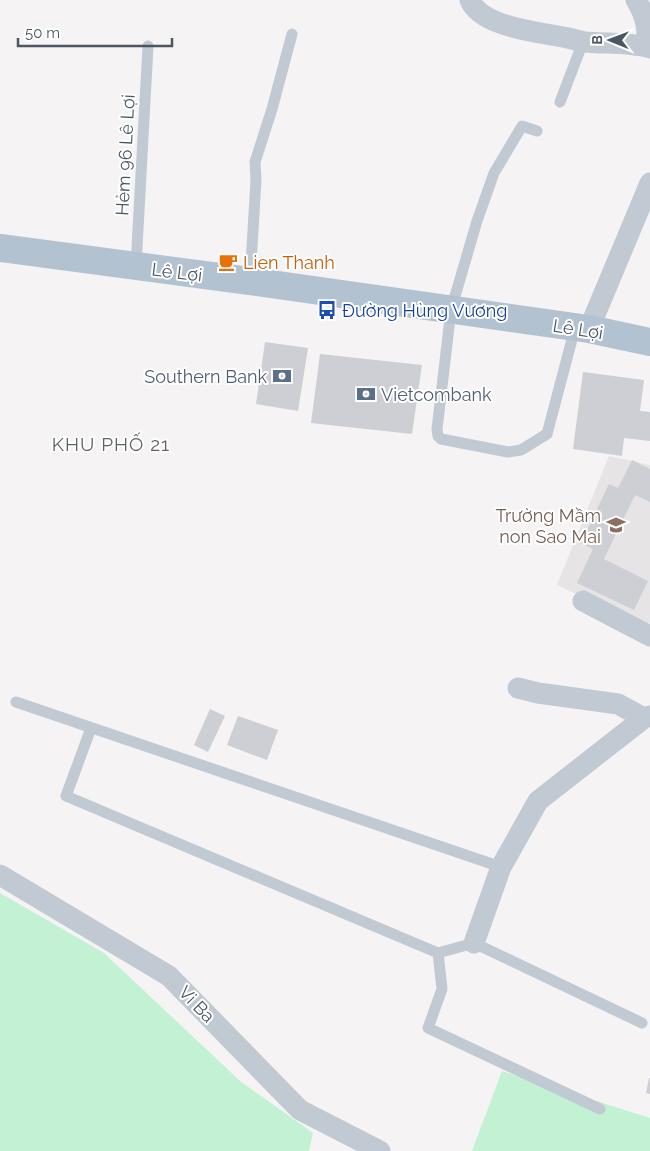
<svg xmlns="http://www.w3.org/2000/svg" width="650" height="1151" viewBox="0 0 650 1151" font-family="Raleway,sans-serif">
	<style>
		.education { fill: #e6e4e5 }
		.green { fill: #c3f1d4 }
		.building { fill: #cdcfd5 }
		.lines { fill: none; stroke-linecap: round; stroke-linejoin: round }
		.lane { stroke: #c1cad2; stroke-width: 11 }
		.street { stroke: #c1cad2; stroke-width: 21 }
		.primary { stroke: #b3c2d1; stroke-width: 28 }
		.labels { text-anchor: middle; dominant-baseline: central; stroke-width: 4; stroke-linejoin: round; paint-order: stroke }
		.street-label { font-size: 18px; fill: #4a5661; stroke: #fff }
		.food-label { font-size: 18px; fill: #c56008; stroke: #fff; text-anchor: start }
		.transit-label { font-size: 18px; fill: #164399; stroke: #fff; text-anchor: start }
		.service-label { font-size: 18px; fill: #4e5e75; stroke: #fff; text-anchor: end }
		.education-label { font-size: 18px; fill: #785e54; stroke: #fff; text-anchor: end }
		.neighbourhood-label { font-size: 19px; letter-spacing: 1px; fill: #5f6368; stroke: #fff }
	</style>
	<rect width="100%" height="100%" fill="#f5f3f3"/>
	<!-- education -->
	<path class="education" d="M609,456L650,465V621L647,627L557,585Z"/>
	<!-- green -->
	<path class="green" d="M0,893L104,953L240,1081L313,1133L309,1151H0Z
		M502,1071L650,1118V1151H472Z"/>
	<!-- building -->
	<path class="building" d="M265,342L308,348L298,411L256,404Z
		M320,354L422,365L412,434L311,423Z
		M583,372L644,380L640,411L650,412V441L624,438L622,456L573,449Z
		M632,460L650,469V502L635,495L604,559L648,581L634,610L577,583L593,549L581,543L609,484L618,488Z
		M210,709L225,716L208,752L194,745Z
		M238,716L278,730L267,760L227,745Z
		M649,1078H650V1094L646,1093Z"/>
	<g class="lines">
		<!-- lane -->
		<path class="lane" d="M560,102L583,42
			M537,131L522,126L494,173L477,221L451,310L437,429L438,436L441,439L508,452L521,450L547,434L575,328
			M136,266L148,46
			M250,281L256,180L255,162L272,109L292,34
			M16,702L501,867
			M91,728L66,796L438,953
			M600,1109L428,1028L442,989L438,953L474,943L642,1023"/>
		<!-- street -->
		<path class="street" d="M470,0C481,27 538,32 563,37C570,38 578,41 585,42C607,44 629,42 650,48
			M636,0C646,16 648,29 647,47
			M589,329L650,183
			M583,601L650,636
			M518,688L538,693L618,704L644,718
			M0,875L169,976L300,1110L380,1151
			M474,943L501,867L538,801L644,718L650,716"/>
		<!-- primary -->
		<path class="primary" d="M0,248L250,281L589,329L650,342"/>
	</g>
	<!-- icons -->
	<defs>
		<g id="cafe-bare" transform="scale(1.5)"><path d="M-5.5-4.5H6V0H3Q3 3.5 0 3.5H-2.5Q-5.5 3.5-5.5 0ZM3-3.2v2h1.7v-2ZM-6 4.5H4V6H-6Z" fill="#e8710a" stroke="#fff" stroke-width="2.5" paint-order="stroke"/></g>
		<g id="bus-bare" transform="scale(1.5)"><path d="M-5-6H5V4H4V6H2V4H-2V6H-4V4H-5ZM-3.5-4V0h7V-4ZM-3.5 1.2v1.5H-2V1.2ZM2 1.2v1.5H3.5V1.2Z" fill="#1a4fb4" stroke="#fff" stroke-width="2.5" paint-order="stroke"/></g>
		<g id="bank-bare" transform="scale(1.5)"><path d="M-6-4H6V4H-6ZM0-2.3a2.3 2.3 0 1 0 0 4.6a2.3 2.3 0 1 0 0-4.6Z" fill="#5c6f8a" stroke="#fff" stroke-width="2.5" paint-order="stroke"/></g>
		<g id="school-bare" transform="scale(1.5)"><path d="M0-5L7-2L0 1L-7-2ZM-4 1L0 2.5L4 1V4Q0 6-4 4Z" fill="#8d6e63" stroke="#fff" stroke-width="2.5" paint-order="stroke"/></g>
	</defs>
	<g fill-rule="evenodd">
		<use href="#cafe-bare" x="228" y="262"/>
		<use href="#bus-bare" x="327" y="310"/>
		<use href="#bank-bare" x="282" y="376"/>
		<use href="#bank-bare" x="366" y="394"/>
		<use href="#school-bare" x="616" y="525"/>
	</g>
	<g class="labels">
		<!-- street labels -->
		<g class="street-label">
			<text transform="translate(125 155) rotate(-87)">Hẻm 96 Lê Lợi</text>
			<text transform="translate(177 272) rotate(7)">Lê Lợi</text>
			<text transform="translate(578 329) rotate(9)">Lê Lợi</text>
			<text transform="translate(197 1004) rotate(46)">Vi Ba</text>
		</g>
		<!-- food labels -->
		<g class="food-label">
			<text x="243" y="262">Lien Thanh</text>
		</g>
		<!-- transit labels -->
		<g class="transit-label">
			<text x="342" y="310">Đường Hùng Vương</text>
		</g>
		<!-- service labels -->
		<g class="service-label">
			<text x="267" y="376">Southern Bank</text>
			<text x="381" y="394" text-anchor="start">Vietcombank</text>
		</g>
		<!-- education labels -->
		<g class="education-label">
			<text x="601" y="515">Trường Mầm<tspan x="601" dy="21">non Sao Mai</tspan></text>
		</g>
		<!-- neighbourhood labels -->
		<g class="neighbourhood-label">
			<text x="111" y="444">KHU PHỐ 21</text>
		</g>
	</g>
	<!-- north arrow -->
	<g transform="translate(610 40) rotate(271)" stroke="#ffffff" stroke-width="4" paint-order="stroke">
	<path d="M0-4L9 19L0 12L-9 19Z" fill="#4a5661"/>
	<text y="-8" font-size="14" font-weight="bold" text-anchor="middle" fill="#4a5661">B</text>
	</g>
	<!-- scale -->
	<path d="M18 38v8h154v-8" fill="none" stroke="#4a5661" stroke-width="2.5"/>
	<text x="25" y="38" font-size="15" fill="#4a5661" stroke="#ffffff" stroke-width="4" paint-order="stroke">50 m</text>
</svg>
